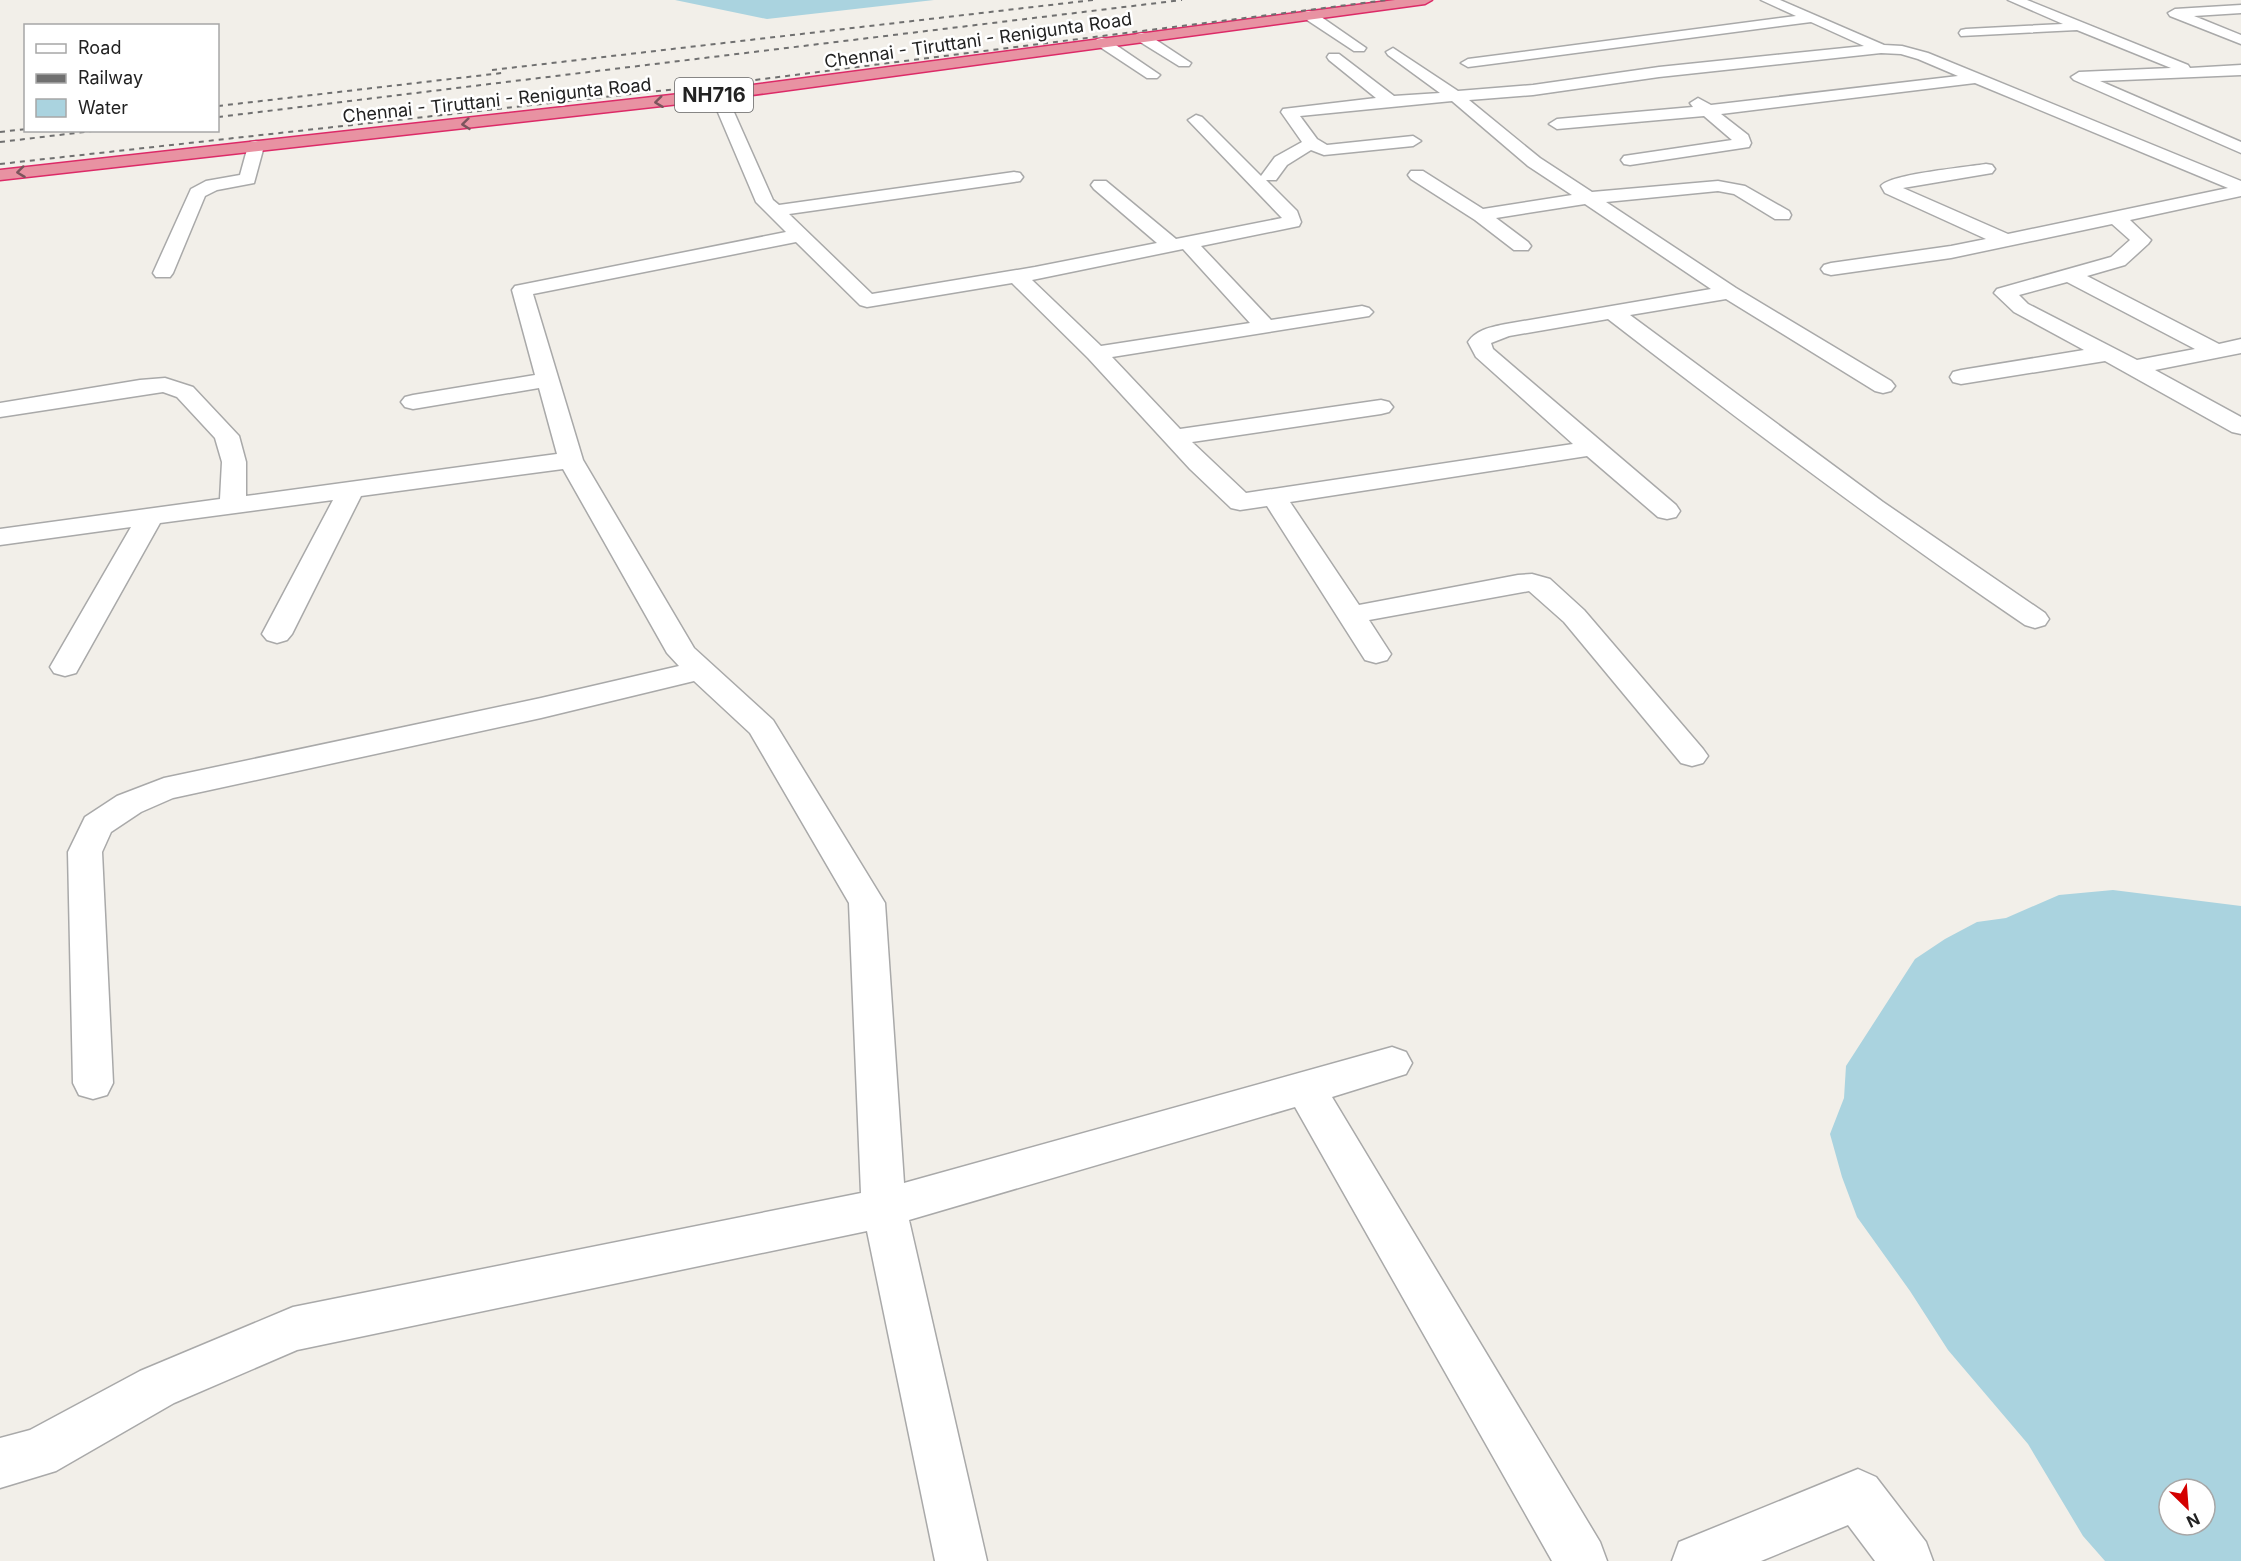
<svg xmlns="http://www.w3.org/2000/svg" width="2241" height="1561" viewBox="0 0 2241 1561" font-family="Inter,sans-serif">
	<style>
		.water { fill: #aad3df; fill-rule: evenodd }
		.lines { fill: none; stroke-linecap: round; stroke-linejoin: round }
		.minor-casing { stroke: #a9a9a9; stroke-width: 3 }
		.highway-casing { stroke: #dc2a67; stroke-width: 3 }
		.minor { fill: #fff; fill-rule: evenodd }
		.highway { fill: #e892a2; fill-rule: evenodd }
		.rail { stroke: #707070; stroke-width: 2; stroke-dasharray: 5 5; stroke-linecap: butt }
		.oneway { stroke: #7b545c }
		.labels { text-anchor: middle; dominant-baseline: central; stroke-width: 5; stroke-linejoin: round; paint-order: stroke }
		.far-street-label { font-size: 18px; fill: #222; stroke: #fff }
		.shield { fill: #fff; stroke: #646464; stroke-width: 1.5 }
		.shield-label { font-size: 20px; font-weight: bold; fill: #222 }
	</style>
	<rect width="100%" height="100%" fill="#f2efe9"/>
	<!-- water -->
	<path class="water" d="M675,0H934L767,19Z
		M2113,890L2241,906V1561H2105L2083,1536L2028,1444L1948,1350L1910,1291L1857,1217L1842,1177L1830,1134L1844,1098L1846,1066L1915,959L1945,939L1977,922L2006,918L2059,895ZM2169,1489H2205V1525H2169Z"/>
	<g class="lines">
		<!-- minor casing -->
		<g class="minor-casing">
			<path id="minor" d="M1761,0H1780L1884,45L1902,46L1928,53L2241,181V196L2130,220L2151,240L2148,244L2125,265L2087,276L2219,344L2241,339V353L2155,370L2241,417V434L2232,432L2105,361L1961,384L1953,382L1950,377L1953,372L1961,370L2084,350L2014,312L1994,293L1997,289L2111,257L2130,240L2112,224L1951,258L1831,275L1824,273L1821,269L1824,265L1831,263L1951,246L1986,239L1885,193L1881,186C1890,174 1968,167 1986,164L1992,165L1995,169L1992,173L1986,174L1903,188L2008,234L2228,188L1975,83L1721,114L1748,135L1751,143L1749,147L1630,165L1624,164L1621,160L1624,156L1732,140L1704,116L1557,129L1549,124L1557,119L1693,107L1690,103L1698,98L1711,105L1958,76L1918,59L1901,54L1881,53L1659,77L1533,95L1469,100L1540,158L1592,192L1718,181L1745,186L1789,211L1791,215L1789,219H1775L1734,194L1718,191L1606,202L1736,288L1891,381L1895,386L1891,391L1883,393L1875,391L1726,299L1630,315L1883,502L2045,613L2049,619L2045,625L2035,628L2025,625C1882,528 1744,424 1608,319L1509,336L1491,343L1493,349L1676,505L1680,511L1676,517L1667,519L1658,517L1587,456L1290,502L1359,605L1518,575L1532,574L1550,579L1584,610L1703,749L1708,756L1703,763L1692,766L1681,763L1564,622L1529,591L1369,620L1391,654L1387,660L1376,663L1365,660L1267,506L1240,510L1231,508L1190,469L1088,358L1012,283L867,307L860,305L796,242L533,294L583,460L694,648L773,720L885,903L904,1183L1392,1047L1406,1052L1412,1063L1406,1074L1332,1097L1600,1542L1607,1561H1552L1295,1107L909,1220L987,1561H935L867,1231L297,1350L174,1403L56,1471L0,1488V1438L30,1430L140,1371L293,1307L861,1193L849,903L750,733L694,681L541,718L173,798L141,812L111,832L102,852L113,1083L107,1095L93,1099L79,1095L73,1083L68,852L85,817L117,796L164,778L541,698L679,666L667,653L563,469L361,496L292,634L287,640L277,643L267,640L262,634L333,500L160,523L76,673L65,676L54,673L50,667L131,527L0,545V529L220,499L222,462L215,438L177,397L163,392L0,417V403L140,380L165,378L193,387L239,436L246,462V496L557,454L539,388L413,409L405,407L401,402L405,397L413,395L535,375L512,290L515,286L786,232L756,202L714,103L696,84L699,81H709L729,101L773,200L779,205L1014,172L1020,173L1023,177L1020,181L1014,182L789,214L872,294L1035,267L1157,243L1094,189L1091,185L1094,181H1106L1176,239L1282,218L1188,120L1196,115L1202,117L1261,176L1275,157L1302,142L1281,112L1283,109L1376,98L1329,60L1327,57L1329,54H1339L1394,96L1440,93L1388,55L1386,52L1393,48L1458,91L1533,85L1659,67L1864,46L1811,22L1468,67L1461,63L1468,59L1796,16ZM1452,101L1528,166L1572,195L1483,209L1423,171H1411L1408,175L1411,179L1475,220L1514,250H1528L1531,246L1528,242L1496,218L1585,204L1711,289L1506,324C1492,327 1477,329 1468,342L1476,357L1573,444L1246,493L1192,442L1381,414L1389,412L1393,407L1389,402L1381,400L1180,429L1112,357L1369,316L1373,312L1369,308L1362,306L1271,320L1201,246L1299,226L1301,222L1297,211L1266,180H1276L1287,165L1311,150L1324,155L1413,146L1421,141L1413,136L1327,145L1317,139L1300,116ZM1183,249L1250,323L1101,346L1032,280ZM2067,282L2195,349L2137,360L2028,304L2019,295Z
				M2008,0H2027L2188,65L2190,68L2241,65V75L2100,81L2241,142V153L2074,80L2071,77L2079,72L2171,68L2077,30L1961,36L1959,33L1961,30L1966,29L2063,24Z
				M2241,5V13L2194,16L2241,35V44L2170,16L2168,13L2175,9Z
				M1309,11L1314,12L1366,48L1364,51H1354L1304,18L1302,15L1304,12Z
				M1142,33L1147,34L1191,63L1189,66H1179L1137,40L1135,37L1137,34Z
				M1102,38L1107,39L1160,75L1157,78H1147L1097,45L1095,42L1097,39Z
				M256,141L262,142L264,146L254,183L217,190L205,196L173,273L170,277H156L153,273L191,189L206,181L240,175L248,146L250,142Z
				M1858,1469L1876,1477L1926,1542L1933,1561H1875L1848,1525L1761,1561H1672L1679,1542Z"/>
		</g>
		<!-- highway casing -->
		<g class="highway-casing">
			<path id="highway" d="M1395,0H1432L1425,4L715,100L0,180V170L715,90Z"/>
		</g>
		<!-- minor -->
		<use href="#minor" class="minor"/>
		<!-- highway -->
		<use href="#highway" class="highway"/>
		<!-- rail -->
		<path class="rail" d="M492,70L1093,0
			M218,106L502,73
			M218,117L1182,0
			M0,132L26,129
			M0,142L101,130
			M0,164L731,83L1387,0"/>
	</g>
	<!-- one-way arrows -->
	<defs><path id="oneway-chevron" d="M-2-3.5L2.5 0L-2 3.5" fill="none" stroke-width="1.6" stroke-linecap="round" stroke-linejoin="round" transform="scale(1.5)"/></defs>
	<g class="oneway">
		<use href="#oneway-chevron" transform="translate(659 102) rotate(173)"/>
		<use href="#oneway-chevron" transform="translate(466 124) rotate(174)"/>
		<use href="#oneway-chevron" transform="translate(21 172) rotate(173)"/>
	</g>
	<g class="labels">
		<!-- far-street labels -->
		<g class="far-street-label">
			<text transform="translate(978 40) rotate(-8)">Chennai - Tiruttani - Renigunta Road</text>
			<text transform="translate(497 100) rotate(-6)">Chennai - Tiruttani - Renigunta Road</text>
		</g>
		<!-- shield labels -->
		<rect class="shield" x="675" y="78" width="78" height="34" rx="4.5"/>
		<g class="shield-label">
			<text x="714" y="95">NH716</text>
		</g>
	</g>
	<!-- legend -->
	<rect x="24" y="24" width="195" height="108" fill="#ffffff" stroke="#a7a7a7" stroke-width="1.5"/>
	<rect x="36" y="44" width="30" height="9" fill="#ffffff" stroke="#a7a7a7" stroke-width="1.5"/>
	<text x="78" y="54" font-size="18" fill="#222222">Road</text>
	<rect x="36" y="74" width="30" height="9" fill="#707070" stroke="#a7a7a7" stroke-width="1.5"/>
	<text x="78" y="84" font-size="18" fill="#222222">Railway</text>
	<rect x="36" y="99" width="30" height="18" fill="#aad3df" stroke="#a7a7a7" stroke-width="1.5"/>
	<text x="78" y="114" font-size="18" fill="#222222">Water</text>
	<!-- north arrow -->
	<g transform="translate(2187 1507) rotate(155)"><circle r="28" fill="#ffffff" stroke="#a7a7a7" stroke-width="1.5"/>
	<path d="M0-4.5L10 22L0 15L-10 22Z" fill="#d40000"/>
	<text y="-9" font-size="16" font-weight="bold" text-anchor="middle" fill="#222222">N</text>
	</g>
</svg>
